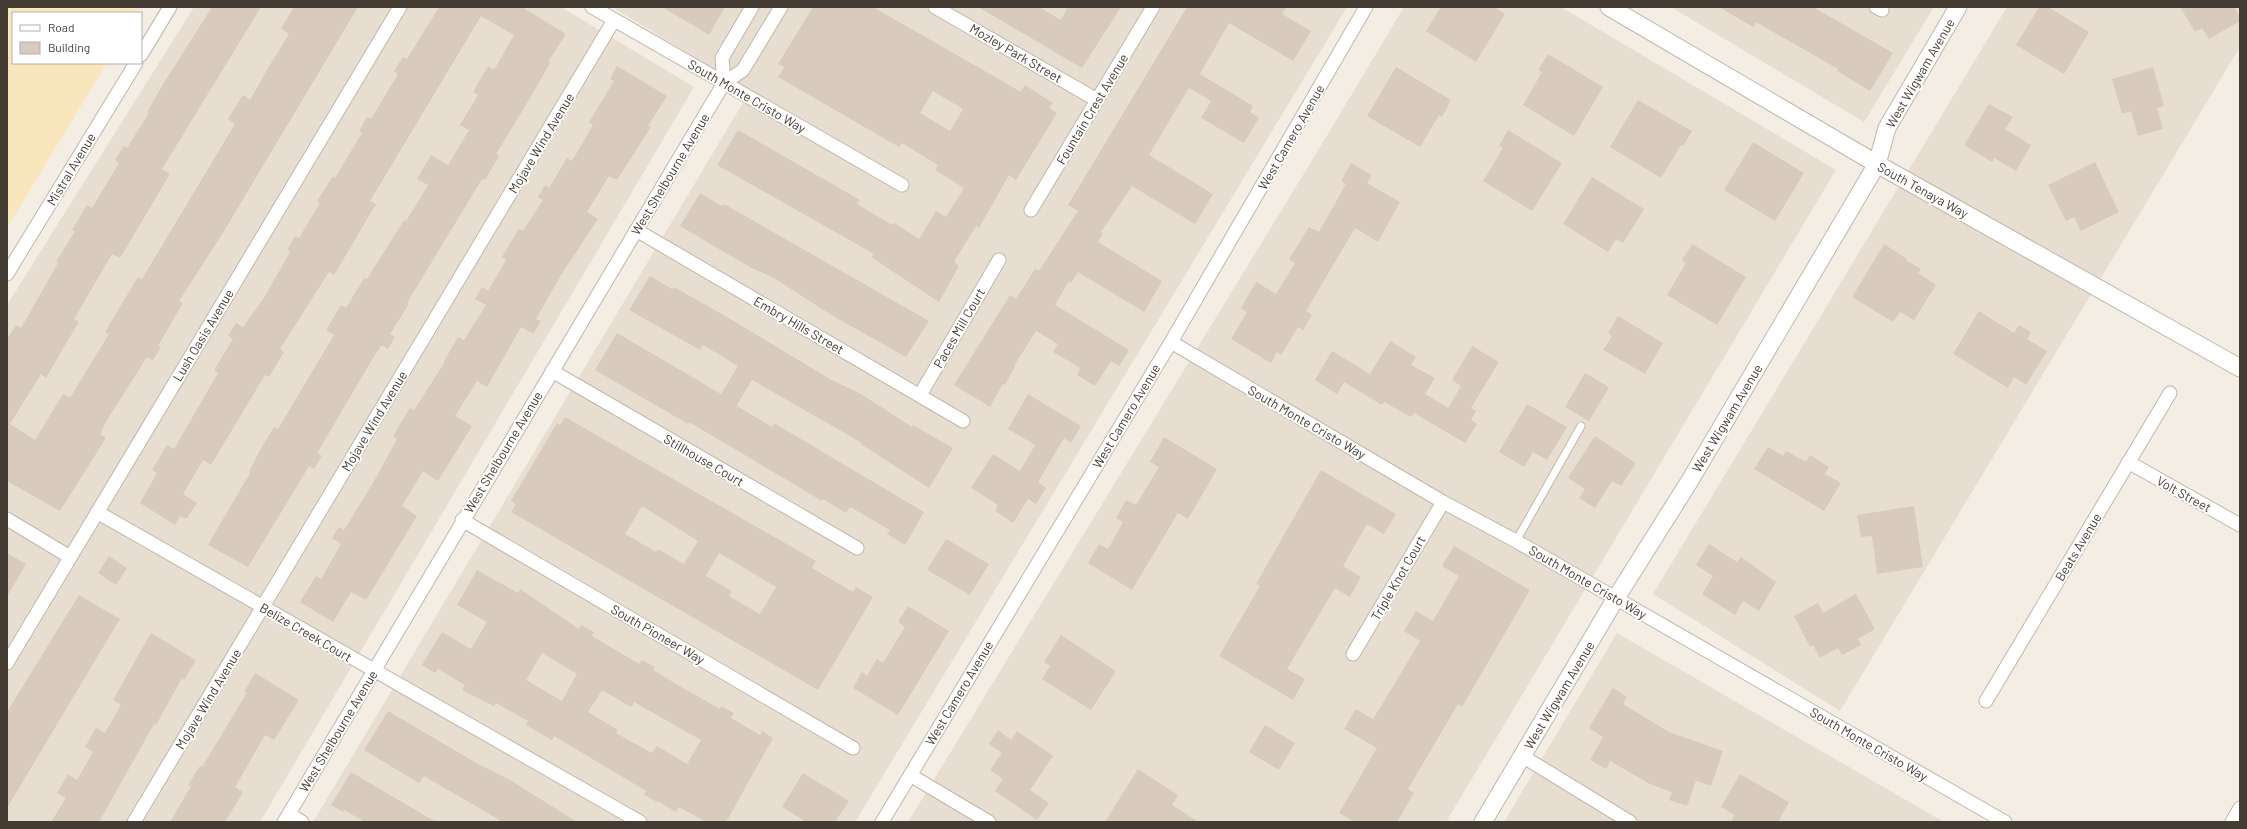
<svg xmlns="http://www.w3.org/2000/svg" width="2247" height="829" viewBox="0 0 2247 829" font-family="Barlow,sans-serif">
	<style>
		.residential { fill: #e7ded1 }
		.sand { fill: #fae6bd }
		.building { fill: #d8cabc; fill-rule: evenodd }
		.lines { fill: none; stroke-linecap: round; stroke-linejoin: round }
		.service-casing { stroke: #c2b6a9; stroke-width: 9 }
		.minor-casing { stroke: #c2b6a9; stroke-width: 15 }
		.tertiary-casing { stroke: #c2b6a9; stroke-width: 19 }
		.service { stroke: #fff; stroke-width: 7 }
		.minor { stroke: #fff; stroke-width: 13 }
		.tertiary { stroke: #fff; stroke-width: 17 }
		.labels { text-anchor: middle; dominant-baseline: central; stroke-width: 4; stroke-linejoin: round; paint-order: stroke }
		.street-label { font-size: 13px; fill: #453c33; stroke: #fff }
	</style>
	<rect width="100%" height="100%" fill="#f3ede4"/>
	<!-- residential -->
	<path class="residential" d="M194,7H561L694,87L260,822H7V305Z
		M612,7H1347L855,822H313L750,91Z
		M1404,7H1561L1836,170L1446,822H908L1325,139Z
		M1671,7H1934L1864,122Z
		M2007,7H2240V47L1840,711L1653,594Z
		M1617,633L1944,822H1504Z"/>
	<!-- sand -->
	<path class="sand" d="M7,7H140L137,13H13V63H107L7,228Z"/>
	<!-- building -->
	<path class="building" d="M212,7H261L162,169L170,174L120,258L112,254L74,319L79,322L64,347L46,378L41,374L10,424L35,440L63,394L70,398L109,334L105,332L138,277L142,279L235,124L228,119L243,95L250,100L270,65L289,34L281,28L294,7H358L221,236L179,301L183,303L158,346L161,347L153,360L147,357L107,420L100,434L106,438L60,511L7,481V339L16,325L21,328L58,263L56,262L75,231L72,230L87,205L92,208L119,163L115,160L124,146L127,148L149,113L147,112L165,81Z
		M439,7H522L566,34L548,62L550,63L533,93L496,154L499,156L485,180L482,179L407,303L409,304L390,334L395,337L388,349L382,345L373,358L317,453L322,456L314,469L309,466L248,567L208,545L250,473L249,472L259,452L274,427L278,429L334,335L326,330L341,305L346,308L364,278L367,279L404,220L406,221L428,185L417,179L431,155L448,165L469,130L460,125L478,95L473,92L488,66L494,70L514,35L481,16L370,201L376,204L334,275L329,272L280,349L284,352L269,377L265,375L211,465L203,460L183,494L197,503L186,519L180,516L175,525L140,503L157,473L152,470L167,445L174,449L218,373L214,370L233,339L228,336L236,323L243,327L264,298L290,252L287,250L295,236L299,238L320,203L317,201L333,176L335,178L362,133L359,131L367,117L371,119L398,74L394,71L403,57L407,59Z
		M662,7H725L709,35Z
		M813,7H873L1021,92L1025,85L1053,103L1049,108L1057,113L1016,180L1009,175L979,228L976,226L954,262L959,266L939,302L871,257L874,254L717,165L738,130L860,200L857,204L892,225L894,223L919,239L936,211L946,217L964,188L935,170L938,165L902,143L899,147L778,77L784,67L778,64ZM933,91L963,109L950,131L920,113Z
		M978,7H1039L1061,20L1068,7H1121L1082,68Z
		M1187,7H1287L1282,14L1311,31L1293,61L1229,23L1200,74L1253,106L1250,112L1259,118L1244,143L1201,118L1211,101L1189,88L1149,155L1213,194L1195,224L1132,186L1101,232L1103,234L1098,242L1162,281L1144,312L1078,272L1071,283L1069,281L1055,305L1129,350L1119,366L1111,361L1095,386L1077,375L1080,368L1053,352L1058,344L1036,331L1014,366L1015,367L1005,385L1003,384L990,407L954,385L1010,295L1016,299L1035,269L1039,271L1078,211L1068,205Z
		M1441,7H1494L1505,14L1476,62L1426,31Z
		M1719,7H1813L1893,53L1870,91L1837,71L1838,69L1756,22L1753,27Z
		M2039,7H2048L2089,32L2064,74L2016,45Z
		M2180,7H2234L2240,17V21L2209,39L2202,28L2195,32Z
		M1548,54L1603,87L1574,136L1523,105L1542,72L1538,70Z
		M617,66L667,96L648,126L651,127L617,180L609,176L587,212L598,219L561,275L536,319L541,321L533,334L521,327L487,387L477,381L455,416L472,426L438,481L423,471L402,506L417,516L366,600L351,592L333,622L300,602L316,576L321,579L341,544L332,538L339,527L344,530L373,483L397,439L393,436L410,408L414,410L445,362L444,361L458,337L464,340L486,305L475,299L482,287L488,291L506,260L502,257L519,229L523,231L543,200L538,197L545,185L549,188L567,158L572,161L593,125L589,122L614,81L610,79Z
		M1396,67L1451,100L1442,117L1439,115L1420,147L1367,116Z
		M2153,67L2164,106L2157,108L2163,129L2138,136L2131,111L2122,114L2112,79Z
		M1638,100L1692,131L1683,146L1681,145L1661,178L1610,147Z
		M1989,104L2013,117L2005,129L2031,145L2016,171L1994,158L1992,162L1964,145Z
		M1508,130L1562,163L1532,211L1483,181L1503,148L1499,146Z
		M1753,142L1804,173L1775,221L1724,190Z
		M2095,162L2119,212L2081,231L2074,217L2066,221L2048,185Z
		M1351,163L1372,175L1367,183L1400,202L1378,242L1355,228L1306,311L1312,315L1303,330L1298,327L1281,355L1277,352L1271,363L1231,339L1247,312L1241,308L1256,282L1276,294L1295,263L1289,259L1309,227L1319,232L1346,184L1341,181Z
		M1592,177L1644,209L1623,243L1616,239L1608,252L1563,224Z
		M700,193L722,206L724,204L929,321L906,357L833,316L774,278L750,267L680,226Z
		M1692,244L1746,277L1717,325L1667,295L1686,263L1682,260Z
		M1884,244L1907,259L1906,260L1921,269L1918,273L1936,285L1914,320L1900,312L1893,322L1852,297Z
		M650,276L672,289L674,287L727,317L830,379L861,394L912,427L913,425L953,448L929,488L861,444L862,443L752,380L738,403L737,406L772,427L774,423L924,512L905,545L887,534L890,530L850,507L846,513L823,499L822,501L689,422L688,424L595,370L617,333L721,394L738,366L703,345L700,350L629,310Z
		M1979,311L2014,333L2019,325L2031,332L2027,339L2047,351L2026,385L2014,377L2008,388L1953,354Z
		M1618,316L1663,343L1645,374L1603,350L1612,336L1608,333Z
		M1390,341L1416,357L1411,365L1435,378L1425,394L1448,408L1461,386L1452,380L1472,346L1499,362L1471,408L1476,411L1471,420L1477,424L1465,443L1414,413L1411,417L1384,402L1382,405L1344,382L1337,394L1315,380L1332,351L1370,374Z
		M1585,373L1609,387L1589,421L1565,407Z
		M1028,394L1081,426L1071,443L1064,438L1038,482L1046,488L1036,504L1028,499L1013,523L995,511L998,505L971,488L993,454L1020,471L1035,445L1008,429Z
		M1527,404L1567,427L1547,460L1533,452L1524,467L1499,452Z
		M565,417L816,561L812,568L853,592L856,587L873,597L818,690L511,512L516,504L511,501L557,423L560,425ZM642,506L698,541L684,564L658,549L656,552L625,534ZM719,553L776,587L760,614L729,596L732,591L706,576Z
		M1595,436L1636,463L1621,486L1612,481L1595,508L1579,498L1585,489L1568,478Z
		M1164,437L1217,469L1188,519L1178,513L1132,590L1088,563L1099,544L1108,549L1123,522L1116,518L1126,500L1136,505L1159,467L1150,462Z
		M1768,447L1783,456L1786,451L1806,462L1810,455L1829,467L1825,474L1841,483L1824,511L1754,469Z
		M1321,470L1396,514L1384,534L1367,524L1343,566L1361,577L1350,597L1335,588L1287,669L1305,679L1293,700L1219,656L1260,586L1256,584Z
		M1914,506L1923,567L1877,574L1872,536L1861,537L1857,515Z
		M946,539L989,564L970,595L927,570Z
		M1709,544L1737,562L1741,557L1776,582L1759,611L1743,601L1735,615L1702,594L1713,576L1696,565Z
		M1454,546L1530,590L1462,707L1458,704L1408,789L1414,793L1397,822H1355L1339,813L1377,748L1344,729L1356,709L1373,719L1392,688L1420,641L1404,631L1416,611L1433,621L1459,576L1442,566Z
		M7,553L26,564L7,597Z
		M109,556L127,568L116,585L98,573Z
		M477,570L518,593L520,589L579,629L581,625L594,632L592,636L639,664L642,660L655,667L653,670L683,688L720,709L721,706L734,713L731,718L760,735L762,731L773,738L726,822H706L679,807L676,812L658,801L657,802L644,795L646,791L554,736L552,740L526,725L528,721L496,703L494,706L462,690L465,685L438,669L435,673L422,665L442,632L471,649L487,622L457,605ZM542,653L577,674L562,701L526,680ZM602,690L631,707L634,702L701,740L687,764L657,746L652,753L616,733L618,730L588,712Z
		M1856,594L1875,629L1858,639L1861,645L1842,655L1838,648L1820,658L1813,645L1810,647L1794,616L1818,603L1823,613Z
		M79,595L120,619L7,808V712Z
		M908,606L949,631L898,715L853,688L862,672L867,676L877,659L883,663L905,627L898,622Z
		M151,633L196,660L184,680L182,678L156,725L154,724L99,822H51L66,798L57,793L68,774L77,780L93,752L85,747L96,728L105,733L121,705L113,700Z
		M1061,635L1116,671L1091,710L1042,679L1050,666L1044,662Z
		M255,673L299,700L274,740L265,735L235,787L243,792L225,822H170L191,786L188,785L200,766L202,767L247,693L244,692Z
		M1613,688L1627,697L1623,704L1669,732L1723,751L1711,786L1696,781L1687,806L1669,800L1672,792L1650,784L1610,761L1606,769L1590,760L1603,737L1589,728Z
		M388,711L478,764L510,780L577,822H503L424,776L419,783L364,750Z
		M1265,725L1295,743L1279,770L1249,752Z
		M998,730L1011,740L1017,731L1053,756L1030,790L1049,803L1037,820L995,791L1003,779L990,770L1002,753L989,744Z
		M1138,769L1178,795L1172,805L1199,822H1105Z
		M351,772L436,822H365L344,810L343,812L331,805Z
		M803,773L849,801L835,822H806L782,807Z
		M1740,774L1789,802L1778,822H1731L1734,815L1721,807Z"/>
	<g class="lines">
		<!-- service casing -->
		<g class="service-casing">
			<path id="service" d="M1516,541L1581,426"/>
		</g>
		<!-- minor casing -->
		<g class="minor-casing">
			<path id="minor" d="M592,7L902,185
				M935,7L1097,100
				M1876,7L1882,10
				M141,55L170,7
				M724,83L722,58L752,7
				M1031,210L1153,7
				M636,230L963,421
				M7,274L136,63
				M1171,342L1443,502L1516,541L2005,822
				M552,371L857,548
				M920,395L999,260
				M2128,462L2240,525
				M97,512L640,822
				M7,519L70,557
				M462,520L853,748
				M1353,654L1443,502
				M7,663L400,7
				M1986,701L2170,393
				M1522,756L1630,822
				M910,775L989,822
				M289,814L302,822
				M134,822L614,20
				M284,822L724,83L743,70L781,7
				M882,822L1171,342L1366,7
				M2232,822L2240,808"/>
		</g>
		<!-- tertiary casing -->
		<g class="tertiary-casing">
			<path id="tertiary" d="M1609,7L1877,164L2240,368
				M1483,822L1616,598L1689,482L1877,164L1887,128L1958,7"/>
		</g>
		<!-- service -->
		<use href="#service" class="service"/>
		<!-- minor -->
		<use href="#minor" class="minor"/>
		<!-- tertiary -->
		<use href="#tertiary" class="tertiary"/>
	</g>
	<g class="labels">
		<!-- street labels -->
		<g class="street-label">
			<text transform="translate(1016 53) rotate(30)">Mozley Park Street</text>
			<text transform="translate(1920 73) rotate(-60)">West Wigwam Avenue</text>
			<text transform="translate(747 96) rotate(30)">South Monte Cristo Way</text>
			<text transform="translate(1092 109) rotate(-59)">Fountain Crest Avenue</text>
			<text transform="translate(1291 137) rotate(-60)">West Camero Avenue</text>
			<text transform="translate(541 143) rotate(-59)">Mojave Wind Avenue</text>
			<text transform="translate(71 169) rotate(-59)">Mistral Avenue</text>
			<text transform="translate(670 174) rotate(-59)">West Shelbourne Avenue</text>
			<text transform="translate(1923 190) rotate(29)">South Tenaya Way</text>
			<text transform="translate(799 325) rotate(30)">Embry Hills Street</text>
			<text transform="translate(959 328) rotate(-60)">Paces Mill Court</text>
			<text transform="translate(203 335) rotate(-59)">Lush Oasis Avenue</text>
			<text transform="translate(1126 416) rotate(-59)">West Camero Avenue</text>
			<text transform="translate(1727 418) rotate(-59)">West Wigwam Avenue</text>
			<text transform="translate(374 421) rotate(-59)">Mojave Wind Avenue</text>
			<text transform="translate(1307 422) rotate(30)">South Monte Cristo Way</text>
			<text transform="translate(503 452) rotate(-59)">West Shelbourne Avenue</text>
			<text transform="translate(704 460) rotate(30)">Stillhouse Court</text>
			<text transform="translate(2184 494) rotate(29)">Volt Street</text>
			<text transform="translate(2078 547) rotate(-59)">Beats Avenue</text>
			<text transform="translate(1398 578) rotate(-60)">Triple Knot Court</text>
			<text transform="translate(1588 582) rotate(30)">South Monte Cristo Way</text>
			<text transform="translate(306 632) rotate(30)">Belize Creek Court</text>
			<text transform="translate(658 634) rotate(30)">South Pioneer Way</text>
			<text transform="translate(959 693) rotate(-59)">West Camero Avenue</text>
			<text transform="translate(1559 695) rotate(-59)">West Wigwam Avenue</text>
			<text transform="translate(208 699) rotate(-59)">Mojave Wind Avenue</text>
			<text transform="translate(338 731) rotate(-59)">West Shelbourne Avenue</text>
			<text transform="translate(1869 744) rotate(30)">South Monte Cristo Way</text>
		</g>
	</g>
	<!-- border -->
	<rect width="2247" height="829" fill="none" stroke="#453c33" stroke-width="16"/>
	<!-- legend -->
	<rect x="12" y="12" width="130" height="52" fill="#ffffff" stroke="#b5b1ad"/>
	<rect x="20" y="25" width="20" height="6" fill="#ffffff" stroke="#b5b1ad"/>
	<text x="48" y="32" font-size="12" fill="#453c33">Road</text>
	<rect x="20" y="42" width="20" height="12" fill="#d8cabc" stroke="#b5b1ad"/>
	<text x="48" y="52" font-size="12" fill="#453c33">Building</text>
</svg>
